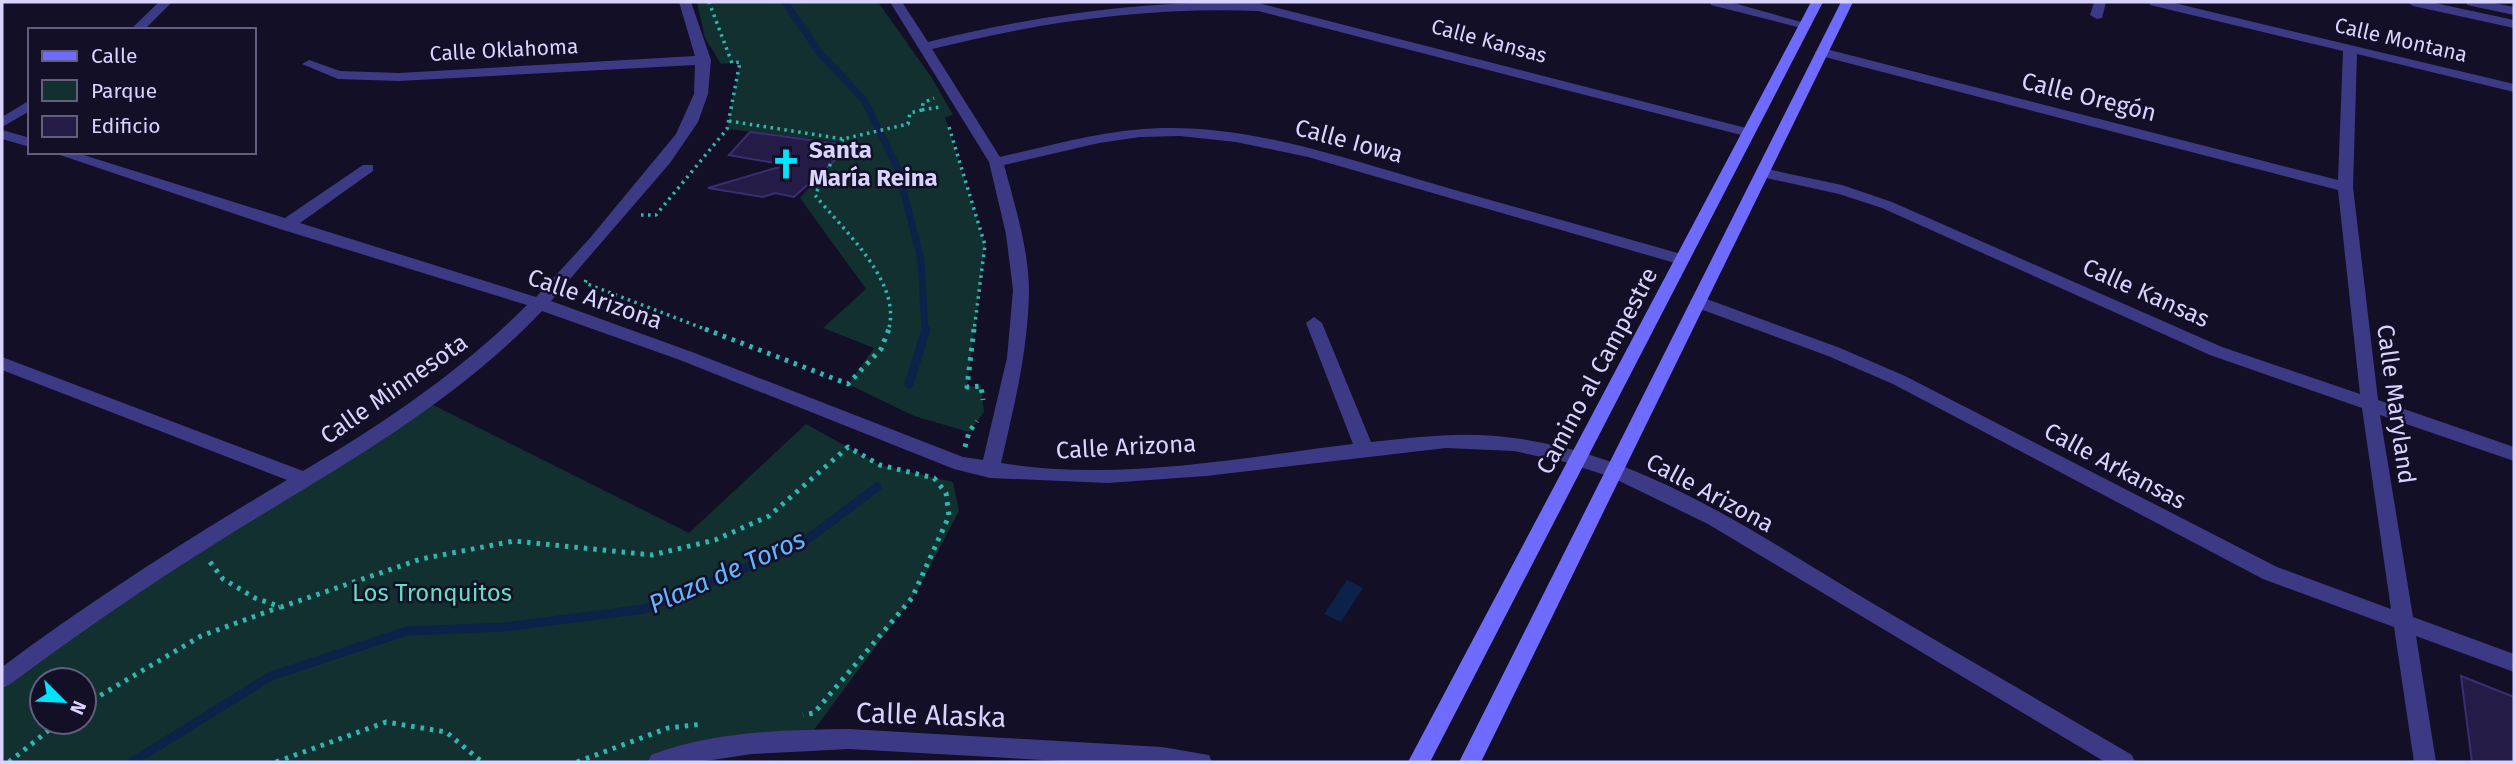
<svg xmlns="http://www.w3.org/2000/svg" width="2516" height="764" viewBox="0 0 2516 764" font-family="'Fira Sans',sans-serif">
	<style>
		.green { fill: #12302f; fill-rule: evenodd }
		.water { fill: #0c2248 }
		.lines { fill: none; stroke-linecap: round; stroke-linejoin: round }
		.stream-far1 { stroke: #0c2248; stroke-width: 7 }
		.stream { stroke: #0c2248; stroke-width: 9 }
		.building { fill: #241b47; stroke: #3b2d73; stroke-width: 2 }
		.path-far1 { stroke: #2fb8b0; stroke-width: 3.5; stroke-dasharray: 2.5 4.5; stroke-linecap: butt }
		.path { stroke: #2fb8b0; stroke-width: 5; stroke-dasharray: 3.5 6; stroke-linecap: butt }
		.street { fill: #3d3a85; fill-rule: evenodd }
		.secondary { fill: #6f6bff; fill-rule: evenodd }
		.labels { text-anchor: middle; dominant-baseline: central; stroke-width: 5; stroke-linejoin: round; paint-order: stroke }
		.far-street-label { font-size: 21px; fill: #d9d4ff; stroke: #130f26 }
		.street-label { font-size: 24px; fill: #d9d4ff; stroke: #130f26 }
		.poi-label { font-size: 24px; font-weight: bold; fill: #d9d4ff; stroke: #130f26; text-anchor: start }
		.park-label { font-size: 24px; fill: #5fe0c0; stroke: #130f26 }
		.water-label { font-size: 26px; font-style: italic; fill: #62b6ff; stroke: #130f26 }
		.near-street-label { font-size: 28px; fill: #d9d4ff; stroke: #130f26 }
	</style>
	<rect width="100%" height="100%" fill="#130f26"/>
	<!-- green -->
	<path class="green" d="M697,2H878L932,78L953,115L945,117L985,245L967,387L981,386L984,412L969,432L914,416L848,384L874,348L823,328L866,289L800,198L825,169L840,142L727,129L740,62L721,64L705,38Z
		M425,401L689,533L806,424L880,465L953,482L959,511L917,591L811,734L687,762H2V676L68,620L259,500ZM42,680H84V722H42Z"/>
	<!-- water -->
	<path class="water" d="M1347,580L1363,588L1341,622L1324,614Z"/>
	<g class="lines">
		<!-- stream-far1 -->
		<path class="stream-far1" d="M785,2L819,52L864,100L898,169L921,260L925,331"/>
		<!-- stream -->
		<path class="stream" d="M909,384L926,329
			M132,762L271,676L407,631L505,627L644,609L797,547L877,487"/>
	</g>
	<!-- building -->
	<path class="building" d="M750,132L840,144L836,150L852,145L794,197L775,193L763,197L708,188L786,165L729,155Z
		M2461,676L2514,697V762H2472Z"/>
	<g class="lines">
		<!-- path-far1 -->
		<path class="path-far1" d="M922,110L940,107
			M729,121L843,139L908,124L910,113L922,110L923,103L934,98
			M949,127L985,245L974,331
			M843,139L815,195C842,229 904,283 888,331
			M641,215H656L727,129L740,62L732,63L709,2
			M586,280L585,283L710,331"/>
		<!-- path -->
		<path class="path" d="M705,329L848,384L881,349L889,329
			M974,329L967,387L981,386L983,400
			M965,447L969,432L977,421
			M210,562L223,579L255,598L281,607L421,559L514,541L652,555L715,540L769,516L848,447L880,465L934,478L946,493L949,516L912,598L814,713L803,715
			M84,705L201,636L280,607
			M9,762L59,722
			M276,762L386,722L446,732L482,762
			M577,762L668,728L703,724"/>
		<!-- street -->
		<path class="street" d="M159,2H172L144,30H130Z
			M679,2H691L711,60L708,94L698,122L670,163L551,301L692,352L963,457L983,460L1007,358L1013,290L1006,234L989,162L890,2H902L928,42C1037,15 1145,0 1258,3L1754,130V136L1749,137L1258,11C1147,7 1040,22 932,49L1000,157C1053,145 1107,129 1162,128C1249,126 1334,155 1417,179C1507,205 1597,230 1688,256L1690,260L1682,265L1308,157L1236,142L1180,136L1140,137L1099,143L1004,165C1015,206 1029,250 1029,292C1028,351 1014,407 1001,463C1117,482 1238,458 1353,444L1306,323L1314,317L1322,323L1371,442C1419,437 1465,431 1513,438C1642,454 1754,532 1862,597C1952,650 2042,702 2132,755L2135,762H2105L1708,524L1611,477L1565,462L1514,451L1446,448L1206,476L1108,483L990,478L954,469L680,360L542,311C451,407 335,469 224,538C150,584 79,633 9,685L2,688V667C93,599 189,538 287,480L2,370V357L303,471C384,423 460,372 527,305L280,229L51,152H74L285,218L363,165H373V171L300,223L536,297L590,238L676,134L694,94L695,65L399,81L338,79L302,64L309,60L340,71L399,73L695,56Z
			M1710,2H1730L1812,25L1805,29L1711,5Z
			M2094,2H2106L2102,18L2097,19L2090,15Z
			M2149,2H2170L2514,84V92L2357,54L2353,187L2378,400L2514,447V461L2380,415L2413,617L2514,654V672L2416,636L2436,762H2414L2394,627L2263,579L1893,384L1828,356L1692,306L1690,302L1692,298H1704L1840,348L1905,376L2277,567L2391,609L2362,408L2210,355L1882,208L1839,194L1757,176L1755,173L1762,168L1842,185L1892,202L2222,347L2360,394L2338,190L1817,55L1815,52L1822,48L2338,180L2343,51L2150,5Z
			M2407,2H2430L2514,20V28L2413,6Z
			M2466,2H2489L2514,7V15L2467,5Z
			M30,100V111L2,127V117Z
			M2,130L30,138V147L2,139Z
			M849,729L1162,747L1209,755L1212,762H1079L849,749L752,754L699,762H648L651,755C713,731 784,730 849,729Z"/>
		<!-- secondary -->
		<path class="secondary" d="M1811,2H1823L1430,762H1408Z
			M1841,2H1853L1481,762H1459Z"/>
	</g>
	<!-- icons -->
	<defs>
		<g id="church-bare" transform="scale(2.415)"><path d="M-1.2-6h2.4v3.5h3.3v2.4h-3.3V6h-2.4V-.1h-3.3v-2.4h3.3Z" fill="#00e5ff" stroke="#130f26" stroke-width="2.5" paint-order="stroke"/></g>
	</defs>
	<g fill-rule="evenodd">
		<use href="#church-bare" x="786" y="164"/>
	</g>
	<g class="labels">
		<!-- far-street labels -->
		<g class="far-street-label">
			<text transform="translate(2401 40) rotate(13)">Calle Montana</text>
			<text transform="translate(1489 41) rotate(15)">Calle Kansas</text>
			<text transform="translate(504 50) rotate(-3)">Calle Oklahoma</text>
		</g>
		<!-- street labels -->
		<g class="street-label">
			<text transform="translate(2089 97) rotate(14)">Calle Oregón</text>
			<text transform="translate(1349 141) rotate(15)">Calle Iowa</text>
			<text transform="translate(2146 293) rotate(24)">Calle Kansas</text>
			<text transform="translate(595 299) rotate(19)">Calle Arizona</text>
			<text transform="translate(1597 371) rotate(-62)">Camino al Campestre</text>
			<text transform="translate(394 389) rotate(-35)">Calle Minnesota</text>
			<text transform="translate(2396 404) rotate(82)">Calle Maryland</text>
			<text transform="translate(1126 447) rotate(-3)">Calle Arizona</text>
			<text transform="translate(2115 466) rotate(28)">Calle Arkansas</text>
			<text transform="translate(1710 493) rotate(28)">Calle Arizona</text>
		</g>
		<!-- poi labels -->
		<g class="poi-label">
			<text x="809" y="150">Santa<tspan x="809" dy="28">María Reina</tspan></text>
		</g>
		<!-- park labels -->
		<g class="park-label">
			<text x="432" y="593">Los Tronquitos</text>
		</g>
		<!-- water labels -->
		<g class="water-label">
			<text transform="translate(727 572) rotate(-24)">Plaza de Toros</text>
		</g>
		<!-- near-street labels -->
		<g class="near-street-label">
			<text transform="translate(931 715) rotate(2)">Calle Alaska</text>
		</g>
	</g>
	<!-- border -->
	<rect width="2516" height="764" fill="none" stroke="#d9d4ff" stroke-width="7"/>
	<!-- legend -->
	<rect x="28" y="28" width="228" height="126" fill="#130f26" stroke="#625e7d" stroke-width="2"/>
	<rect x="42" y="51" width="35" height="10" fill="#6f6bff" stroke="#625e7d" stroke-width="2"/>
	<text x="91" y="63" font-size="21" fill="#d9d4ff">Calle</text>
	<rect x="42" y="80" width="35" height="21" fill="#12302f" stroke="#625e7d" stroke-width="2"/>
	<text x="91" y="98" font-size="21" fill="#d9d4ff">Parque</text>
	<rect x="42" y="116" width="35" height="21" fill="#241b47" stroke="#625e7d" stroke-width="2"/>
	<text x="91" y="133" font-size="21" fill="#d9d4ff">Edificio</text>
	<!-- north arrow -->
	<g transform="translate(63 701) rotate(114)"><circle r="33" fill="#130f26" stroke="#625e7d" stroke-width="2"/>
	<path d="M0-5L12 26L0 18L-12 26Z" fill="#00e5ff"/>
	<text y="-10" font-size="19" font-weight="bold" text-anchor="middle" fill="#d9d4ff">N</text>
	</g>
</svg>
